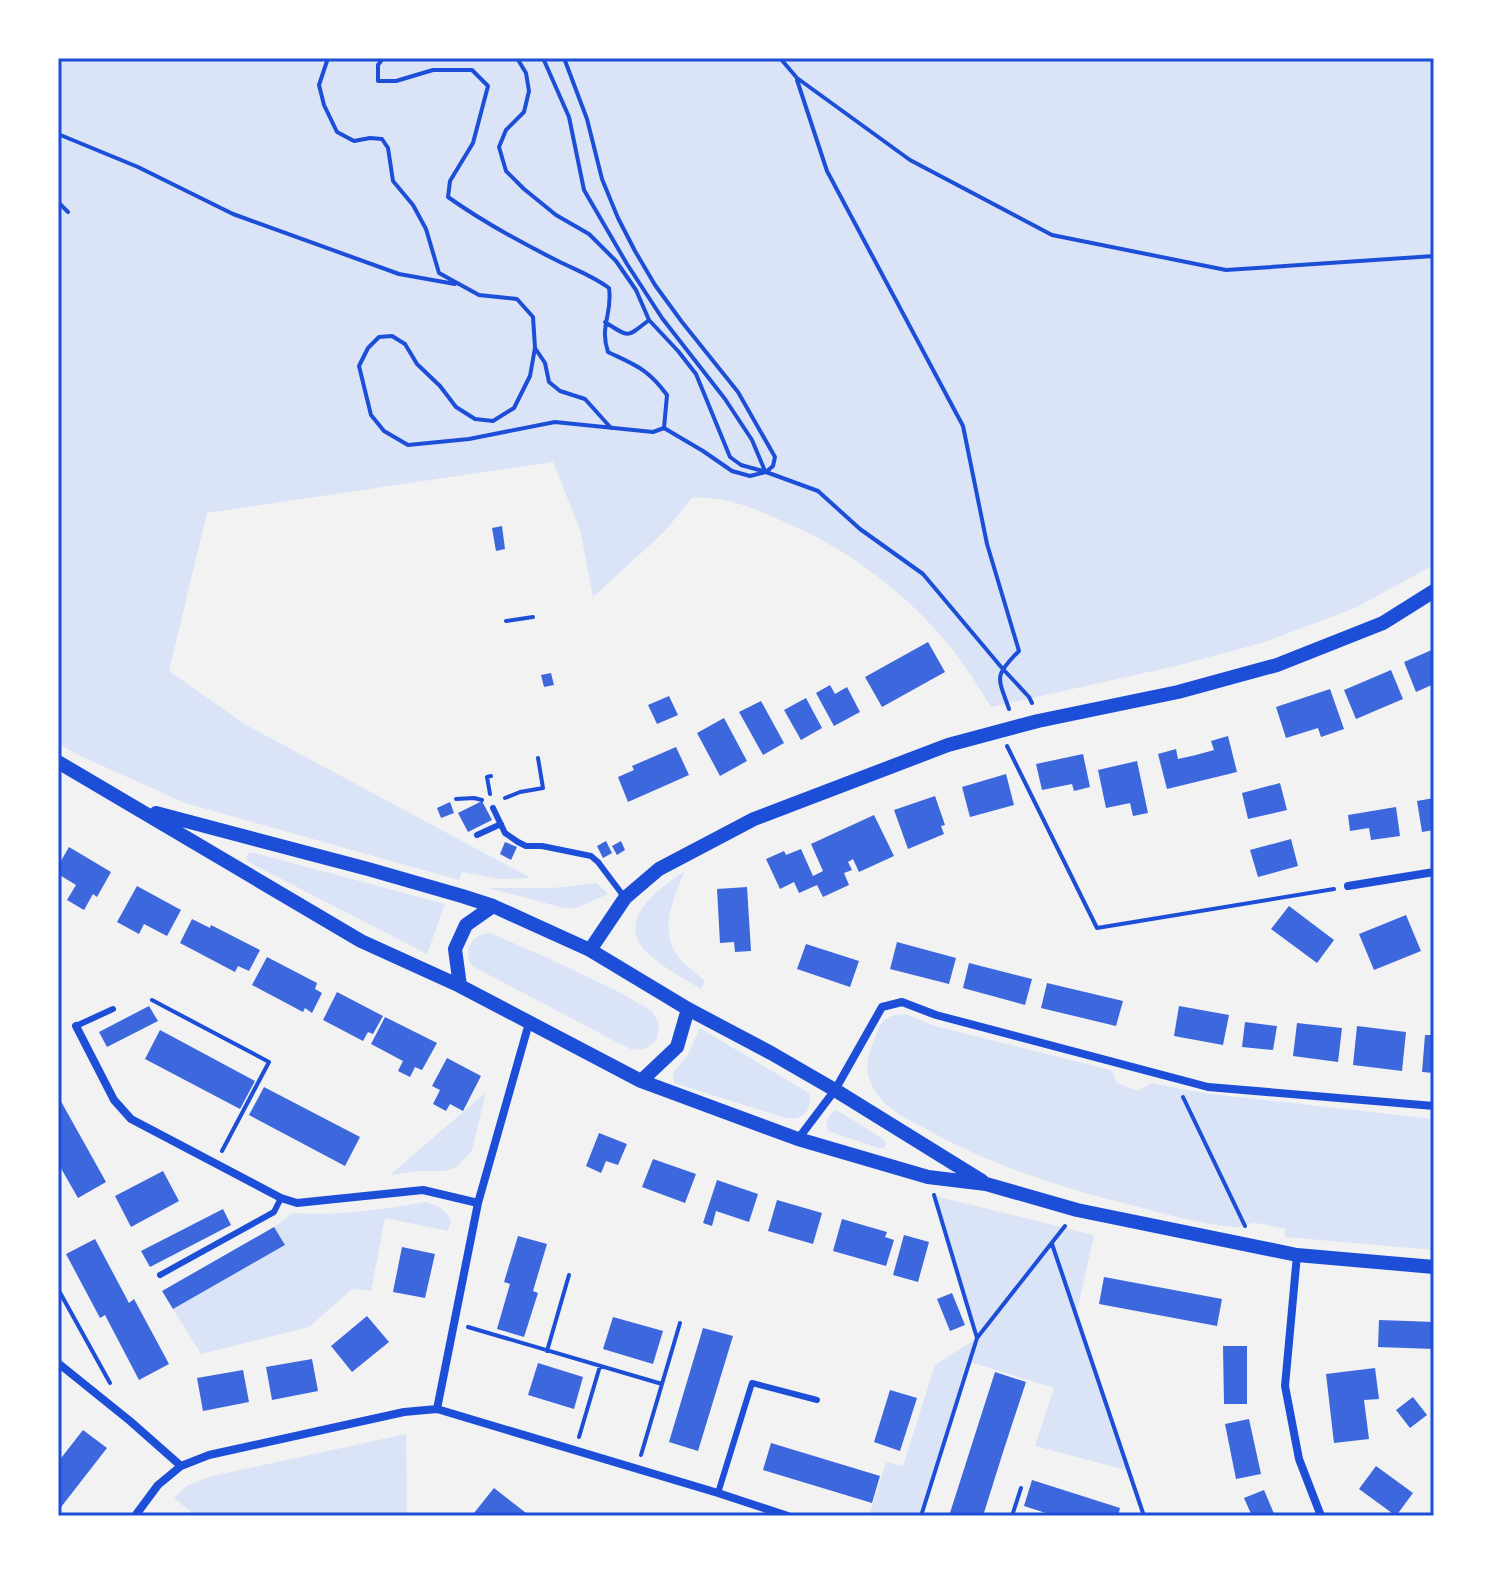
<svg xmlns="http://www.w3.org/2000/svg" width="1492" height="1574" viewBox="0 0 1492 1574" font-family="'Archivo Narrow',sans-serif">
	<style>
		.green { fill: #dbe4f7 }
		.building { fill: #3d67dc }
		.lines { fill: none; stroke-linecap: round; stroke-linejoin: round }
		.path { stroke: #1d4ed8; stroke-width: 4 }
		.service { stroke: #1d4ed8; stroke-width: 6 }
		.minor { stroke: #1d4ed8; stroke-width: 8 }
		.tertiary { stroke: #1d4ed8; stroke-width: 14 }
		.neatline { fill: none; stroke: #1d4ed8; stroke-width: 3 }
	</style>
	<rect width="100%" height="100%" fill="#f2f2f2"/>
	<!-- green -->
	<path class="green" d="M58,58H1434V565L1355,608L1265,642L1180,665L991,707C976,683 961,658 942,637C896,584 839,544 775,518C760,511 745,505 729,501C717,498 705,498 693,497L665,531L593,597L580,530L553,462L207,513L169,671L246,725L531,878L500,879L462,872L459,880L185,803L76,754L58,743Z
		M250,853H255L445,904L427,954L248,862L246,857Z
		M685,871C674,897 659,929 677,955C684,965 696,973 705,981L701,989C685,979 667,970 653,958C610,924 655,891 685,871Z
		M597,883L608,894L576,908H564L488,888H553Z
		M490,933L550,959L617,991L652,1011L659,1024L657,1039C649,1048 642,1051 630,1049L472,966C463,949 471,934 490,933Z
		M905,1014L935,1026L1111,1070L1117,1083L1138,1091L1151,1083L1203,1093L1434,1119V1250L1285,1237V1229C1276,1227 1265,1224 1255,1223C1247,1223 1240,1229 1232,1227C1198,1223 1164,1214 1131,1205C1060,1187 990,1165 926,1129C907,1119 885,1109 874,1089C864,1074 866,1059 873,1043C880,1023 883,1015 905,1014Z
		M700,1028L809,1093C813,1110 803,1121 786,1118L674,1083L673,1073L687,1056Z
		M486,1092L472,1150L457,1167L444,1171H418L390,1175Z
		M837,1110L883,1139L886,1145L883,1148H879L828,1131C825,1123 828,1113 837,1110Z
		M935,1196L1094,1235L1077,1312L1130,1471L1035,1446L1054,1388L970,1362L921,1516H869L886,1462L903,1466L935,1365L977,1338Z
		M426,1202C438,1206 446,1209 451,1221L448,1231L385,1218L371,1291L352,1289L309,1327L201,1354L173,1309L284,1246L274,1227L293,1213C342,1216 378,1210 426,1202Z
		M406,1434L407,1516H196L174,1498L188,1485L212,1476Z"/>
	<!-- building -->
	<path class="building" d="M502,526L505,549L496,551L492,528Z
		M928,642L945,672L882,707L865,677Z
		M1434,649V684L1416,692L1404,662Z
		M1391,670L1403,699L1356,719L1344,690Z
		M551,673L554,685L544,687L541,675Z
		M830,685L835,694L847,687L860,712L834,726L816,693Z
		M1330,689L1344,729L1321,737L1318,728L1286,738L1276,707Z
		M669,696L678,715L657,724L648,705Z
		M806,698L822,728L801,740L784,710Z
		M761,701L784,743L763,755L739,712Z
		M724,718L747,761L720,776L697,733Z
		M1228,736L1237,772L1167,789L1158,754L1176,749L1178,759L1196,755L1214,750L1211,741Z
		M676,747L689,775L628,802L618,777L634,770L632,766Z
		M1083,754L1090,787L1074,791L1072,784L1042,790L1036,764Z
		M1137,761L1148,813L1133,816L1130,803L1106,808L1098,770Z
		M1006,774L1014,805L970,817L962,787Z
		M1280,783L1287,810L1248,819L1242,793Z
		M935,796L945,825L941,826L944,834L908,849L894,810Z
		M1434,798V830L1422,832L1417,801Z
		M482,801L492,820L468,832L458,813Z
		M450,802L454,813L441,818L437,808Z
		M1396,807L1400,836L1371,840L1369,828L1350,831L1348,815Z
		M874,815L894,856L859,872L853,859L848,862L852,870L844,873L849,885L823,897L817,885L799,893L794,882L780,889L766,859L784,851L786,855L801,849L813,876L823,871L811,844Z
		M1291,839L1298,866L1258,877L1250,850Z
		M606,841L612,853L603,858L597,846Z
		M621,841L625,850L617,855L612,846Z
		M505,842L517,847L511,860L500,854Z
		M69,847L111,872L97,897L93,894L84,910L67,900L76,885L58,874V866Z
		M137,886L181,910L167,936L144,924L139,934L117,922Z
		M747,887L751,951L735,952L734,942L720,943L717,889Z
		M1289,906L1334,940L1317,963L1271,929Z
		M1406,915L1421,951L1374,970L1359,934Z
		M192,919L210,928L211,925L260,950L249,971L238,966L235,972L180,943Z
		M897,942L956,958L949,984L890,969Z
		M806,944L859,961L850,987L797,969Z
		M267,957L317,983L315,989L322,993L312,1013L305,1008L303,1012L252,985Z
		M969,963L1032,979L1025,1005L963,988Z
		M1047,983L1123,1001L1116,1026L1041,1008Z
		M337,992L383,1016L373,1034L368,1032L363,1041L323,1020Z
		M149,1006L158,1021L107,1047L99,1032Z
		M1179,1006L1229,1015L1223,1045L1174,1036Z
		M385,1017L437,1043L422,1070L415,1067L410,1077L398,1071L403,1061L371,1044Z
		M1245,1022L1277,1026L1273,1050L1242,1047Z
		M1297,1023L1342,1028L1338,1062L1293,1056Z
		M1357,1026L1406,1032L1402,1071L1353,1065Z
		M160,1030L255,1081L240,1109L145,1059Z
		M1425,1035H1434V1073L1422,1072Z
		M447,1058L481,1076L463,1111L450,1104L446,1111L433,1104L440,1090L432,1086Z
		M264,1087L360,1137L345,1166L249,1115Z
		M58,1096L106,1182L78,1198L58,1163Z
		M599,1133L627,1144L618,1165L606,1161L601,1173L586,1166Z
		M653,1159L696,1174L685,1203L642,1187Z
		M163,1171L179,1201L131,1227L115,1196Z
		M717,1180L758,1194L749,1222L716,1211L712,1226L703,1223Z
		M777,1200L822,1213L813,1244L768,1231Z
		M223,1209L231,1225L150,1267L141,1251Z
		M842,1219L887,1232L885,1237L894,1240L886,1266L833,1251Z
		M274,1227L285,1245L173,1309L162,1291Z
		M904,1235L929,1242L918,1282L893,1275Z
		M518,1236L547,1244L533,1291L538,1293L524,1337L497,1329L510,1284L504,1282Z
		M95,1239L129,1303L134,1299L169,1364L139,1380L105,1315L100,1318L66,1254Z
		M402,1247L435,1254L425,1298L393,1292Z
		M1104,1277L1222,1299L1217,1326L1099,1304Z
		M952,1293L965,1325L950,1331L937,1299Z
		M367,1316L389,1342L352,1372L331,1346Z
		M613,1317L663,1331L653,1364L603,1349Z
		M1379,1320L1434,1322V1349L1378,1347Z
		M703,1328L733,1336L698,1451L669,1442Z
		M1223,1346H1247V1404H1224Z
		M312,1359L318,1391L272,1400L266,1367Z
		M538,1363L583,1377L574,1409L528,1395Z
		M1375,1368L1379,1399L1364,1400L1369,1439L1334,1443L1326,1374Z
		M243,1370L249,1402L203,1411L197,1378Z
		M995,1372L1026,1382L1004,1449L983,1516H949Z
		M890,1390L917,1398L900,1451L874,1442Z
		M1413,1397L1427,1415L1410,1428L1396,1410Z
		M1249,1419L1261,1474L1236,1479L1225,1424Z
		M83,1430L107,1448L58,1511V1462Z
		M771,1443L880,1476L872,1503L763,1470Z
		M1376,1466L1413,1493L1396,1516L1359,1489Z
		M1032,1480L1120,1508L1118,1516H1055L1024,1506Z
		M494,1488L530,1516H478L474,1513Z
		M1264,1490L1275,1516H1252L1244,1498Z"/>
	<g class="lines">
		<!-- path -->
		<path class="path" d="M328,58L319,85L324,105L337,132L354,141L370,138L382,139L388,148L393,181L413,205L426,229L439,273L479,295L517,299L533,317L535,348L530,376L514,408L493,421L475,419L456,407L440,386L417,364L405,344L392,336L379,337L368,348L359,366L371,415L384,431L408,445L469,439L555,422L653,432L664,428L667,395C648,369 637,366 608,352C599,325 613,314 609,288C593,276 576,270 558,261C520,242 483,222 448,197L450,181L473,143L488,86L472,70H433L396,81H378V65L383,58
			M517,58L526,73L529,91L524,112L506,130L499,147L506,171L524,189L556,215L589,234L616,261L636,290L649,320L678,351L696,374L730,457L741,465L766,472L773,466L775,457L738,392L682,322L655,285L635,251L618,218L602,179L587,119L564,58
			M543,58L569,117L584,190L627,264L662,318L725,399L752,440L765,471
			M780,58L797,78L910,160L1052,235L1226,270L1434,256
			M797,80L827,171L963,426L987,544L1019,651C993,677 998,677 1009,709
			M58,134L138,167L233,214L399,274L455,284
			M58,202L68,212
			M605,322C630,338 626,338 649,320
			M535,348L545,363L549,382L560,391L585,399L611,428
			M664,428L703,451L732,471L750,476L766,472L818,491L860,529L923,574L1002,668L1029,697L1032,703
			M506,621L533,617
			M1007,746L1097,928L1334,889
			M490,794L487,777L491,776
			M505,798L520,792L543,788L538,758
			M456,799L474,798L482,800
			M152,1000L269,1062L222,1151
			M1183,1097L1245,1226
			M934,1195L977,1338
			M1052,1244L1144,1516
			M58,1289L110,1383
			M468,1327L662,1384
			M547,1351L569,1275
			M579,1437L600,1366
			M641,1455L680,1323
			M921,1516L977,1338L1065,1226
			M1012,1516L1021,1488"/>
		<!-- service -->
		<path class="service" d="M493,808L505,833L518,842L526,846H542L591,856L598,862L625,898
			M477,835L501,824
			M76,1026L113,1009
			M160,1275L274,1212L281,1198
			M718,1493L752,1383L817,1400"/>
		<!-- minor -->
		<path class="minor" d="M1348,886L1434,872
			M76,1026L114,1100L131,1119L281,1198L297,1203L423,1190L478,1203
			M798,1139L835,1090L882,1007L902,1002L936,1015L1208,1087L1434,1106
			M1297,1255L1285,1386L1299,1459L1321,1516
			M58,1363L130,1421L181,1466
			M437,1409L478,1203L529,1023
			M135,1516L158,1485L181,1466L209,1455L404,1412L437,1409L718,1493L788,1516"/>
		<!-- tertiary -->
		<path class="tertiary" d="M58,762L361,941L460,986L641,1081L798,1139L928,1177L986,1184L1077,1210L1297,1255L1434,1267
			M156,813L368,869L462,896L493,906L590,950L688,1009L771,1053L835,1090L982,1181
			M590,950L625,898L659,869L754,819L948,745L1038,721L1178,692L1277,665L1383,623L1434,591
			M460,986L455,949L466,925L493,906
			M641,1081L677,1047L688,1009"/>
	</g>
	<!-- border -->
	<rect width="1492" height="1574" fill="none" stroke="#ffffff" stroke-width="120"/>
	<rect x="60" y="60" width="1372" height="1454" class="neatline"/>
</svg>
